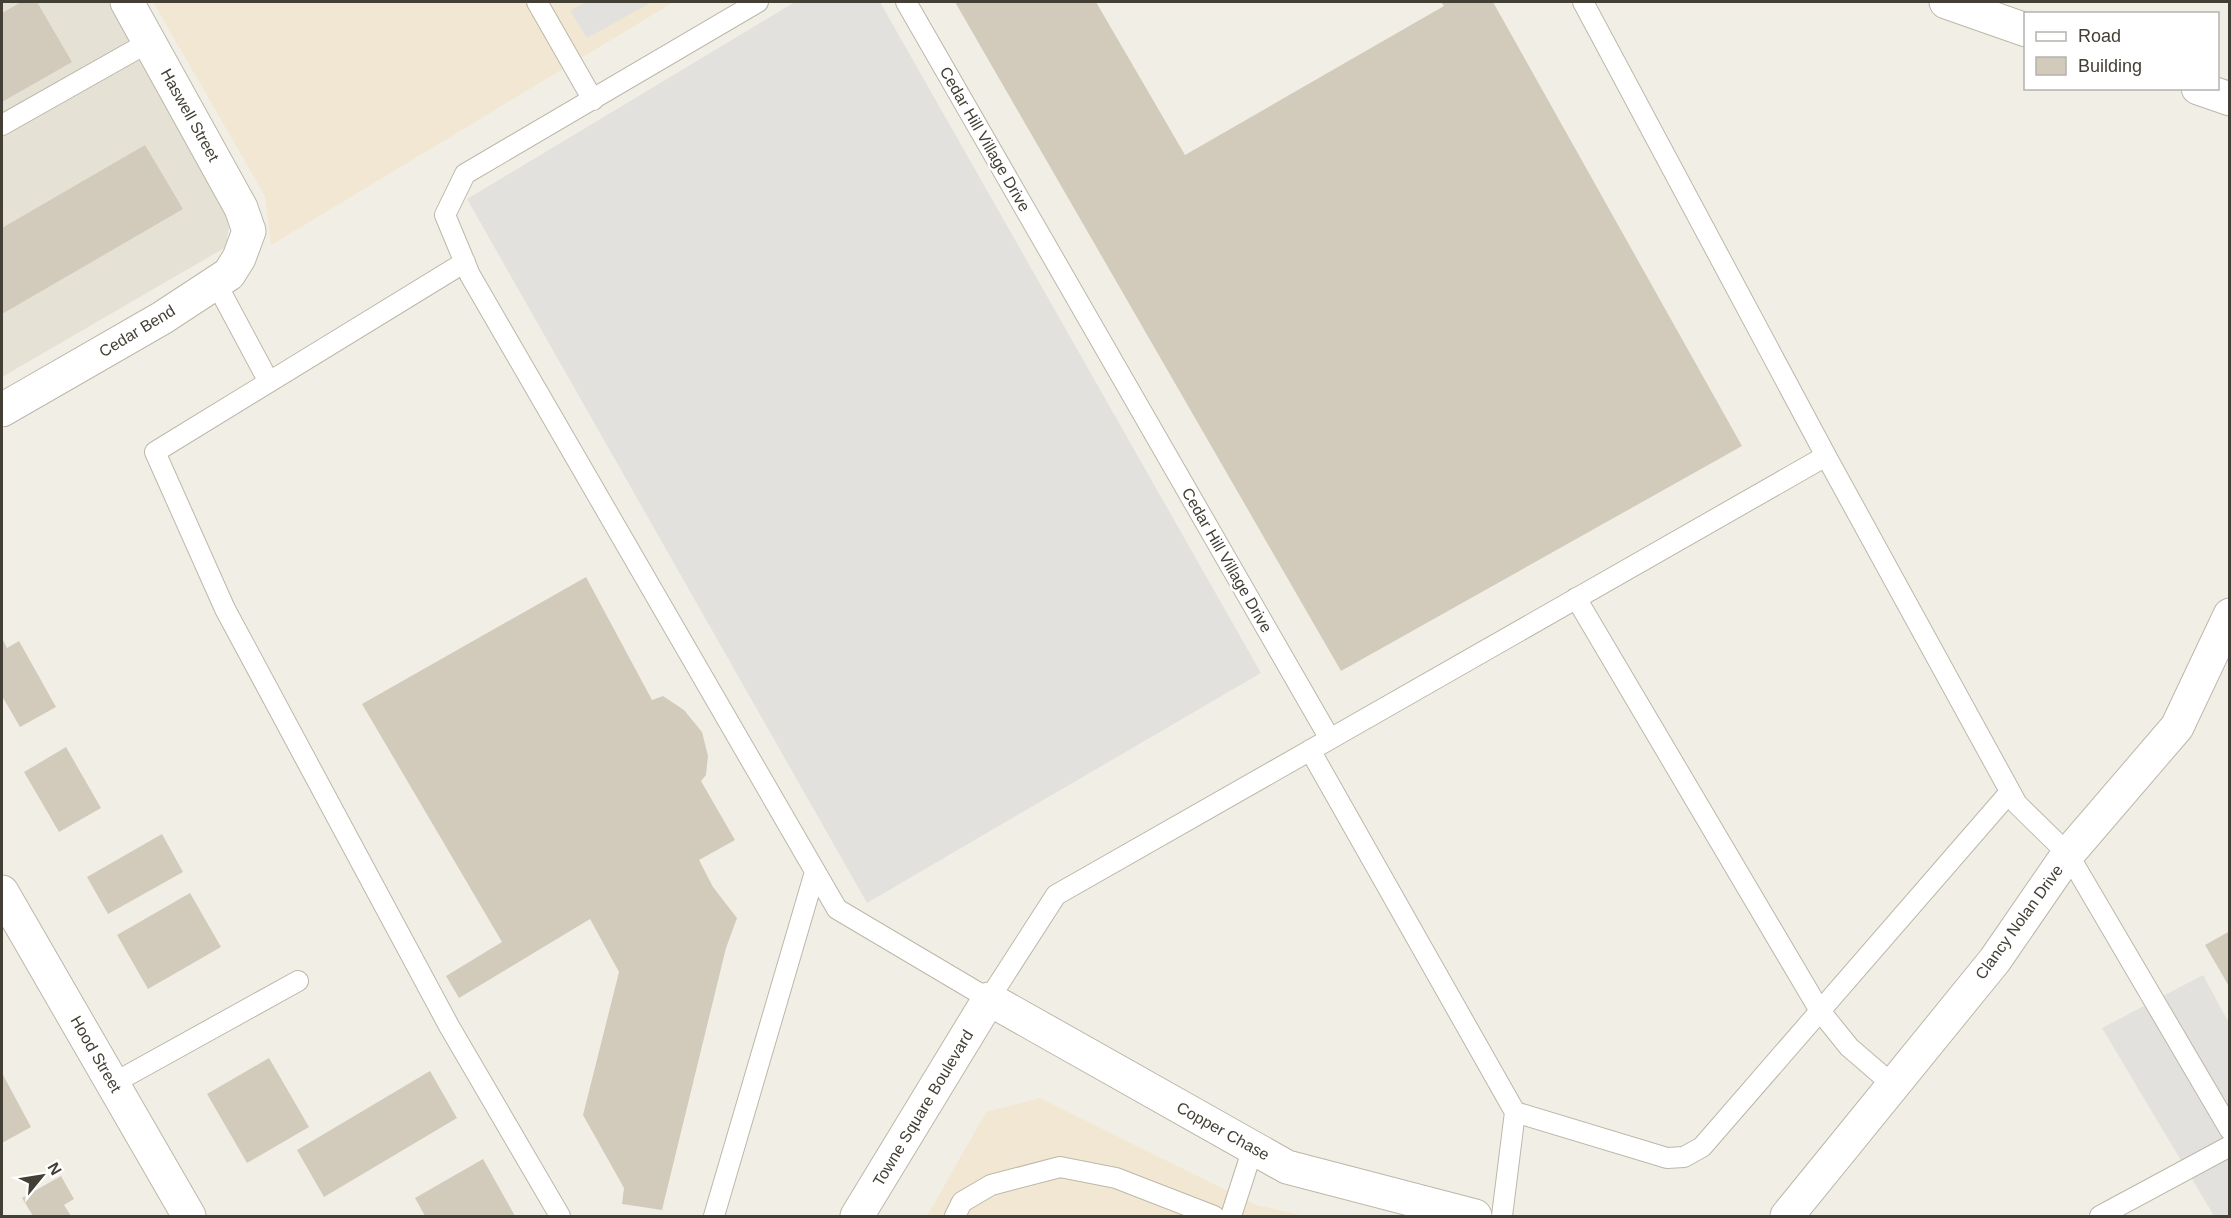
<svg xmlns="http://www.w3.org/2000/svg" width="2231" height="1218" viewBox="0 0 2231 1218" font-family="Helvetica,sans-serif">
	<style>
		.residential { fill: #e5e1d4 }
		.commercial { fill: #f2e7d2 }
		.parking { fill: #e2e1dd }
		.building { fill: #d2cbbc }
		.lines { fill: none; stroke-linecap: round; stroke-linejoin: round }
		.service-casing { stroke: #bcb7a9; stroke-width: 22 }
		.minor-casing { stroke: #bcb7a9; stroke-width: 35 }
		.tertiary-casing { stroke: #bcb7a9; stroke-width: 35 }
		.service { stroke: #fff; stroke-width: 20 }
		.minor { stroke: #fff; stroke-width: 33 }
		.tertiary { stroke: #fff; stroke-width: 33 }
		.labels { text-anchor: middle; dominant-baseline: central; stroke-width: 5; stroke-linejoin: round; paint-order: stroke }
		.street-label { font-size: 16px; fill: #433f35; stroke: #fff }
	</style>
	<rect width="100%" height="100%" fill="#f1efe5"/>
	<!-- residential -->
	<path class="residential" d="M2,2H108L228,202L230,218L226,247L2,377Z"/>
	<!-- commercial -->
	<path class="commercial" d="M153,2H674L271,245L265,196Z
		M1040,1098L1256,1205L1305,1216H927L986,1112Z"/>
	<!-- parking -->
	<path class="parking" d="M586,2H652L587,38L570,11Z
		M795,2H880L1261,673L867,903L467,199Z
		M2203,975L2229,1023V1216H2214L2102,1028Z"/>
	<!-- building -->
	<path class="building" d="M21,2H37L72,62L2,102V13Z
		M955,2H1096L1185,155L1444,6L1441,2H1493L1742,446L1341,671Z
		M145,145L183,209L2,314V228Z
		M586,577L652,700L663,696L684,710L702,732L708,756L706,775L701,781L735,840L699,860L713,887L737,918L726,948L662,1210L622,1204L624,1188L583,1115L619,972L590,919L459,998L446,976L502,942L362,704Z
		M2,638L7,648L19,641L56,707L20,727L2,696Z
		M66,747L101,808L59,832L24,772Z
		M162,834L183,872L108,914L87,877Z
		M190,893L221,947L148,989L117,935Z
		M2230,931V988L2205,945Z
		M269,1058L309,1127L247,1163L207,1094Z
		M430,1071L457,1118L324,1197L297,1150Z
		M2,1073L31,1127L2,1143Z
		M483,1159L515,1216H425L415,1198Z
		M61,1176L74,1199L64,1205L71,1216H33L22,1198Z"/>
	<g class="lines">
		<!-- service casing -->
		<g class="service-casing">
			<path id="service" d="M537,2L593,100
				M758,2L465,174L445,215L470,275L837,909L989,999L1056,895L1330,739L906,2
				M1583,2L1826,456
				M2,125L149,42
				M465,262L155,452L225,609L449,1026L560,1216
				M216,283L269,382
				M1576,598L1820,1011L1849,1047L1893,1085
				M1330,739L1826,456L2017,804L2068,854L2230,1130
				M1310,750L1515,1112L1502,1216
				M112,1084L298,981
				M1515,1112L1667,1158L1684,1157L1702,1147L2010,792
				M714,1216L815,872
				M955,1216L962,1202L991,1185L1060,1167L1116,1178L1214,1216
				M1231,1216L1253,1148
				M2100,1216L2230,1146"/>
		</g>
		<!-- minor casing -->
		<g class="minor-casing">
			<path id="minor" d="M2,410L162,318L229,274L239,258L249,231L241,208L127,2
				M2,892L189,1216
				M857,1216L989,999L1287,1167L1475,1216
				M1787,1216L1995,960L2068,854L2177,727L2230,615"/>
		</g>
		<!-- tertiary casing -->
		<g class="tertiary-casing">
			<path id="tertiary" d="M1946,2L2026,30
				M2198,88L2230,99"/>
		</g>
		<!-- service -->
		<use href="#service" class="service"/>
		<!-- minor -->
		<use href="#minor" class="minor"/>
		<!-- tertiary -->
		<use href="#tertiary" class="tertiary"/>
	</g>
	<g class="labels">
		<!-- street labels -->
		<g class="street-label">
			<text transform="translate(190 115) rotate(61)">Haswell Street</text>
			<text transform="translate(985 139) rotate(60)">Cedar Hill Village Drive</text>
			<text transform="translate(137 331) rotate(-31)">Cedar Bend</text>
			<text transform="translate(1227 560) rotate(60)">Cedar Hill Village Drive</text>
			<text transform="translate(2019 922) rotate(-54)">Clancy Nolan Drive</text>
			<text transform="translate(96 1054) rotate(60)">Hood Street</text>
			<text transform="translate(923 1108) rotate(-59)">Towne Square Boulevard</text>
			<text transform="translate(1223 1131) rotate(29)">Copper Chase</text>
		</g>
	</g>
	<!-- border -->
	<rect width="2231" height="1218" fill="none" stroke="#433f35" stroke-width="6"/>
	<!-- legend -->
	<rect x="2024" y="12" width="195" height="78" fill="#ffffff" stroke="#b4b2ae" stroke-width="1.5"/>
	<rect x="2036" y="32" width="30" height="9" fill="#ffffff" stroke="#b4b2ae" stroke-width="1.5"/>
	<text x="2078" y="42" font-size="18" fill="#433f35">Road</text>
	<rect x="2036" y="57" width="30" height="18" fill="#d2cbbc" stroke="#b4b2ae" stroke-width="1.5"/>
	<text x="2078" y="72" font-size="18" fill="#433f35">Building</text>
	<!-- north arrow -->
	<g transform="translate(42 1176) rotate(60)" stroke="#ffffff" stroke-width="4.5" paint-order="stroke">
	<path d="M0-4.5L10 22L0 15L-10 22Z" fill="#433f35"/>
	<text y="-9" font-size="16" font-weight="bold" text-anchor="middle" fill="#433f35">N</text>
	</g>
</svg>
